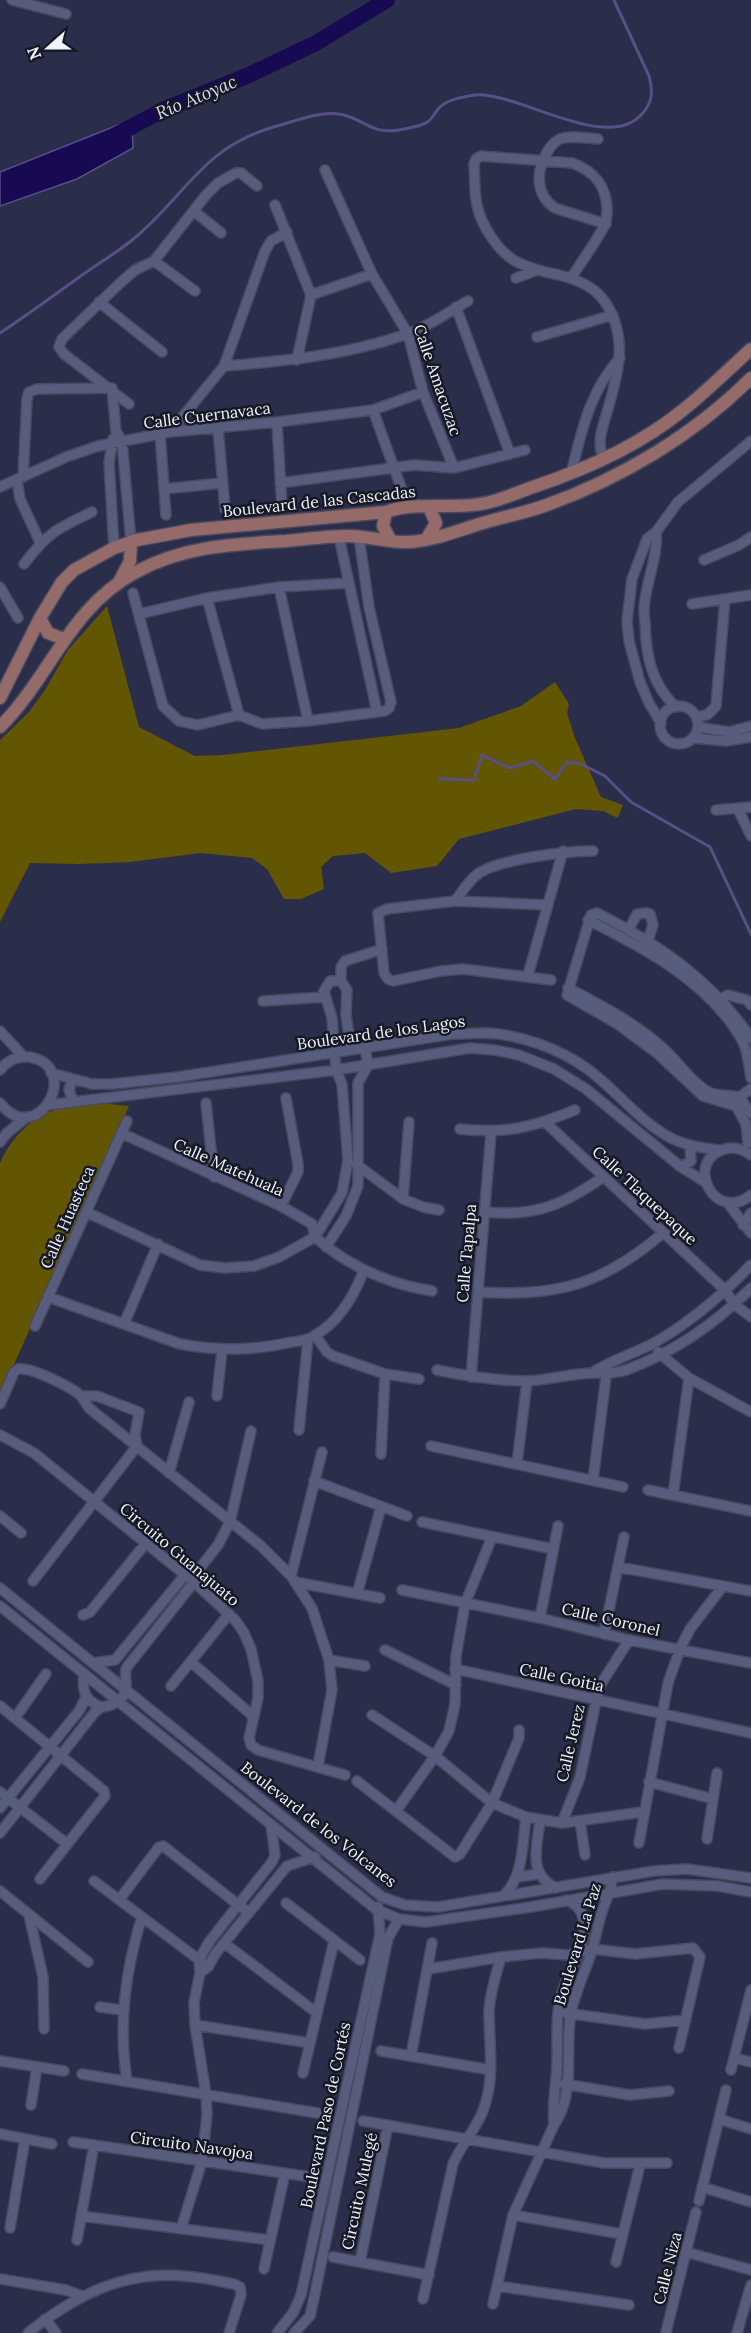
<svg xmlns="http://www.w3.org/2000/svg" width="751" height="2333" viewBox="0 0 751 2333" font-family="Lora,serif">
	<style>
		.green { fill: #635602 }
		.water { fill: #170a52; stroke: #584f85; stroke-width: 1.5 }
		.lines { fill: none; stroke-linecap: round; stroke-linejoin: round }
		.stream { stroke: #584f85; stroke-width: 3 }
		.river { stroke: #170a52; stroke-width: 16 }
		.minor-casing { stroke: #494a60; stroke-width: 12 }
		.major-casing { stroke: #494a60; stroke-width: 15 }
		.minor { stroke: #595d7d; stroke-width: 9 }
		.major { stroke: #946b69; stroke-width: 12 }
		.labels { text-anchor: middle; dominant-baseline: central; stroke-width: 5; stroke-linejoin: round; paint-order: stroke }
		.street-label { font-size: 16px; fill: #eff1fc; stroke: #161824 }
		.water-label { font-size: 18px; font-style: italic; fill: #d8dcf1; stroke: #161824 }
	</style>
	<rect width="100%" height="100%" fill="#2b2e4a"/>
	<!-- green -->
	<path class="green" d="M107,606L139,727L195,756L223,755L459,728L521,706L555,682L569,704L567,713L575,738L601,797L623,805L618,818L603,811L576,809L459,839L437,866L391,873L365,853L333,856L321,867L324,889L301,899H284L267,869L252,858L201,853L130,862L80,864L30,863L0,922V740L29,712L45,690L68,650Z
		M90,1102L129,1106L0,1396V1163C19,1122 48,1107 90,1102Z"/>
	<!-- water -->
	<path class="water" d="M118,125L132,127L133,148L77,179L0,206V172Z"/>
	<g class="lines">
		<!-- stream -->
		<path class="stream" d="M0,333C29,314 57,293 85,273C102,261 121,250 137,236C189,191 204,146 277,126C295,121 320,111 339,114C362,117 370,135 399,130C408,128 421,127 429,121C433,117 436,111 440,107C449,99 463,97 474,95C518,91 607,154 642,114C653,102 653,91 649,76L614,0
			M439,779L474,780L482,755L510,768L533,761L555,779L567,762L581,764L605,776L631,802L710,847L751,934"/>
		<!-- river -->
		<path class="river" d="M114,136L163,110L249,75L316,43L387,0"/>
		<!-- minor casing -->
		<g class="minor-casing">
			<path id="minor" d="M12,0L66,14
				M598,139C587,138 570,135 560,139C555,141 552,145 549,149C536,168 534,194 555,208L606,224
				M325,170L372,274L408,334L423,392L454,468
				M275,205L311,295L297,360
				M194,211L221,233
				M154,261L195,291
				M516,278L537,270
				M571,278C582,261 595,244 604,226C607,222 606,218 607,213C608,188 595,171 572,163L481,156L476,159L474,164C475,177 474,192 477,205C481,225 498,251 515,261C528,268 544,272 559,275C576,279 595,287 605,302C629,337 618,375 607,412C602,430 596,442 604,460
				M311,295L372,274
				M99,302L162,352
				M456,307L510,454
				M537,337L613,315
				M224,366C286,361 347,355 407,334C428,327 448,312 468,301
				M129,404L64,354L59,347L62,339L119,284L135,270L154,261L206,195L218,183L236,173H241L257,186
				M373,410L402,490
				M277,422L282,507
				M218,428L225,509
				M170,432L224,366L265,251L271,241L287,232
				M160,433L166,515
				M113,439L109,462L114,548
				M571,474C581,433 590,390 620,358
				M23,477L27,399L29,392L37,389L112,388L116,431L122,441L131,542
				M17,480L20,499L40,542
				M280,483L414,465L454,468L525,450
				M0,487L66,457L98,446L170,432L277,422L373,410L423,392
				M164,489L222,483
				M656,532C658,555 648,577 645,600C643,607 644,615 645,623C646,655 651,684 676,707
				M339,537L377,712
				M704,560L739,545L751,537
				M24,564C47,533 58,528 92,512
				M0,587L18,618
				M279,587L308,721
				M133,593L163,706L179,721L198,725L239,715L262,724L308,721L385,711L389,708L391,702L369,607L359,537
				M207,598L239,715
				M692,604L751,595
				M139,614L207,598L279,587L348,583
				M660 725a19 19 0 1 1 38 0a19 19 0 1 1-38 0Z
				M696,717L707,715L716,706L725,599
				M661,723L649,703L640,682L629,641L627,621L632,579L647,539L656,532L678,502L751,441
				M698,727L729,732L751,726
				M693,738L726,741L751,737
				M738,809L751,836
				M716,810L751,807
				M455,901C462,892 469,880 479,873C500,859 567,851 593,851
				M548,905L455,901L387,909L378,913L384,973L388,979L393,981L441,971L463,969L551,980
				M588,920C646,949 711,983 743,1042C748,1052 749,1067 751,1078
				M629,929L637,914L647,913L650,914L653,925L648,940
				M528,975L563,851
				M341,981V967L345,961L382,949
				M568,988C601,1005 635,1023 663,1048C676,1059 695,1087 711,1093C719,1096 730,1095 739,1097L751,1113
				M263,1001L325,997
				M716,1001L728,995L747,1000L751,1005
				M0,1031L24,1057
				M0,1070C7,1061 17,1056 29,1057C84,1066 37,1151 0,1103
				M51,1073L92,1084H113L178,1077L452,1034C464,1034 476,1033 488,1033C521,1035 560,1049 586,1068C616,1089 638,1121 671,1138C686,1146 703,1148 719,1150
				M72,1080L69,1090L73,1101
				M735,1100L751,1089
				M206,1103L214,1177
				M48,1105L336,1070L470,1048L495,1050L519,1055L554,1069L586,1089L681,1167L705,1182
				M545,1122L725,1290L734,1304L751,1317
				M460,1129C507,1134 533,1127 575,1110
				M121,1133L281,1206L312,1224L315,1237
				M0,1142L7,1133L27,1117
				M748,1143L746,1124L736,1106L703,1096L658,1054L616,1023L567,995L591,915L597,913C660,945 710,979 751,1038
				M751,1155C743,1149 735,1146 725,1149C683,1160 714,1225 751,1195
				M356,1164L403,1199L423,1207L439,1210
				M681,1167L691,1161L690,1146
				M403,1199L409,1122
				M727,1202L751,1233
				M281,1206L298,1172V1164L286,1098
				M86,1212L200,1265L225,1268L254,1266L279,1257L315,1237L342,1193L348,1160L342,1084L336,1070L332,1018L324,991L330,981H341L347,990L346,1015L351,1050
				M485,1212C535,1217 563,1205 603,1177
				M743,1225L751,1213
				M315,1237C349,1267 389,1284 432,1291
				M326,1247L346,1216L358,1186V1083L368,1065L365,1048
				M478,1292C557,1297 602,1285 663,1233
				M48,1297L180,1344C217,1351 251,1351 287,1343C296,1341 306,1341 314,1336C339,1322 354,1296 364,1270
				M124,1324L158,1244
				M35,1326L127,1121
				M315,1335L327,1352L333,1356L385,1374L419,1379
				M658,1352L689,1378L751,1412
				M437,1370C466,1376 497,1381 527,1381C548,1380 569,1374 591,1373C604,1373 614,1374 626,1370C675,1352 715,1324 751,1288
				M592,1373C611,1360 633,1354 654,1343C691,1322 722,1295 751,1265
				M471,1377L491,1133
				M217,1396L222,1350
				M0,1404L14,1372C18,1369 18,1368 23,1369C36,1370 72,1387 81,1396C84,1399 86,1404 89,1408L261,1546L291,1576L312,1608L329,1660L332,1690L318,1766
				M299,1430L308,1339
				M0,1435L34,1453L194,1582L236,1621L244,1633L251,1649L258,1681V1698L249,1738L251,1745L258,1750L345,1775
				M431,1446L623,1487
				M381,1454L385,1374
				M517,1464L527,1381
				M169,1473L189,1402
				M593,1480L607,1369
				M314,1481L407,1516
				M648,1490L751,1511
				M673,1495L689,1378
				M0,1516L21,1533
				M422,1522L553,1549
				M618,1567L751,1591
				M291,1576L322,1452
				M33,1581L137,1446L135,1435L139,1412L97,1396H82
				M295,1582L380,1598
				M0,1588L382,1897L405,1905L438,1907L654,1871L687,1869L751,1878
				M402,1590L540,1618L629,1640L751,1663
				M357,1594L381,1507
				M0,1606L377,1910L399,1919L426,1922L531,1907L663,1884L718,1886L751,1892
				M83,1615L90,1612L146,1543
				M540,1618L558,1526
				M604,1634L624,1537
				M385,1650L456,1685
				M329,1660L365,1666
				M191,1662L254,1717
				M93,1663L115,1660L185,1575L190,1574
				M455,1669L751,1733
				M84,1674C82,1691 84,1700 101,1707
				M171,1686L229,1614
				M0,1706L104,1791L105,1796L40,1879
				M372,1715L435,1756L492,1803L526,1817L562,1823L643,1812
				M15,1718L46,1674
				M357,1781L455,1857L460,1854L492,1803L519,1738V1730
				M649,1782L713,1799
				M0,1792L66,1843
				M0,1808L79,1711L86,1697
				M396,1811L435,1756L449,1731L455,1704L456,1656L465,1604L492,1537
				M540,1821C537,1847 527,1874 556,1888
				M580,1821L585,1855
				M562,1823L580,1777L599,1687L629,1640
				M0,1833L94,1713L101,1707C115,1706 128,1698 126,1682C126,1675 124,1673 127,1667L194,1582L196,1573L218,1545L230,1522L251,1431
				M707,1839L717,1773
				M639,1843L668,1683L680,1649L690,1629L723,1586
				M517,1877L539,1874
				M94,1881L202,1962
				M0,1891L88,1962
				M503,1896C524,1877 522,1845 526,1817
				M119,1900L159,1847L163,1846L249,1913
				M286,1903L360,1960
				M29,1915L43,1977L44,2029
				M224,1943L317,2013
				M428,1969L501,1957L542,1953L568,1955L593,1949L635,1954L693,1948L700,1957L679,2048
				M200,1973L208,1967L216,1953L287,1866L315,1857
				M100,2007L122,2010
				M566,2013L645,2024L686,2020
				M195,2025L310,2043
				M381,2051L491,2070
				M411,2056L432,1943
				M734,2058L751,2062
				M0,2061L64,2071
				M731,2070L751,1990
				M303,2073L334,1941
				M82,2074L317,2113
				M127,2081C118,2025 125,1971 142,1917
				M564,2084L630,2095L669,2091
				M31,2105L37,2067
				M719,2119L751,2129
				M363,2121L604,2163H667
				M554,2125C552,2104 556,2085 557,2065C558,2043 555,2020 560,2000C565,1974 585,1953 584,1925C584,1913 578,1905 567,1900
				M0,2134L52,2144
				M73,2142L311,2177
				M702,2187L751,2202
				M699,2201L726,2090
				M513,2215L622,2234
				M81,2216L270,2240
				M10,2228L25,2139
				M181,2229L202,2161L207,2115L206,2094L195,2025L194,2002L200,1973L199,1960L209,1942L272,1862L275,1855L271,1825
				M77,2240L94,2145
				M686,2252L751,2270
				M333,2257L429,2275
				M360,2262L388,2125
				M616,2262L640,2165
				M264,2269L285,2173
				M0,2279L66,2290L82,2296
				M497,2286L629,2305
				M423,2299L453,2164C461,2144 477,2129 484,2108C495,2077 489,2043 489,2011C490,1993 496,1974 501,1957
				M493,2304L513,2215L554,2125C577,2091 564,2051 571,2013C575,1993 583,1976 590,1957C595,1942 597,1927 602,1912C606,1899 611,1892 613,1877
				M45,2319L56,2333
				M666,2332L696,2212
				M28,2333C74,2296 124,2270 184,2276C201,2277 218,2281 234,2284L240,2287L241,2295L229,2333
				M277,2333L293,2313L301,2295L380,1934L378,1907
				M294,2333L310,2316L314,2298L388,1938L399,1919
				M737,2333L751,2285"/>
		</g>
		<!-- major casing -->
		<g class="major-casing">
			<path id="major" d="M386,512L383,526L390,539
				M427,538L436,523L429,507
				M120,580L130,561L131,542
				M40,618L48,633L64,639
				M0,698L40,618L62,582L74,570L114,548L137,540L191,530L386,512C419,500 456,511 490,502C505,498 519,492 533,487C587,469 639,446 683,410C707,391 729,369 751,349
				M0,727C50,677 70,607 136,572C183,546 234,544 286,541C307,539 328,536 349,536C369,536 389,543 408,542C433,541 459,530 483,523C503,517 524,513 544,506C620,479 694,435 751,378"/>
		</g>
		<!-- minor -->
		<use href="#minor" class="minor"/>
		<!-- major -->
		<use href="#major" class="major"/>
	</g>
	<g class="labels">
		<!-- street labels -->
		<g class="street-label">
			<text transform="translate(438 380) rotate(71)">Calle Amacuzac</text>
			<text transform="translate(207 415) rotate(-7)">Calle Cuernavaca</text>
			<text transform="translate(319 501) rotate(-6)">Boulevard de las Cascadas</text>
			<text transform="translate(381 1032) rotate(-8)">Boulevard de los Lagos</text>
			<text transform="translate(229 1167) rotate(24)">Calle Matehuala</text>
			<text transform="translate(645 1195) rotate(43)">Calle Tlaquepaque</text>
			<text transform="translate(67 1217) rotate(-66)">Calle Huasteca</text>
			<text transform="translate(466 1253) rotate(-85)">Calle Tapalpa</text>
			<text transform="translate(180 1554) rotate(40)">Circuito Guanajuato</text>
			<text transform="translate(611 1619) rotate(13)">Calle Coronel</text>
			<text transform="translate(562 1677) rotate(12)">Calle Goitia</text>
			<text transform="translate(570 1743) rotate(-77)">Calle Jerez</text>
			<text transform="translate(319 1824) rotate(38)">Boulevard de los Volcanes</text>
			<text transform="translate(577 1944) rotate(-73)">Boulevard La Paz</text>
			<text transform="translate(325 2115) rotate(-78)">Boulevard Paso de Cortés</text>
			<text transform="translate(192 2145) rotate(8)">Circuito Navojoa</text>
			<text transform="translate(359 2191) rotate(-78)">Circuito Mulegé</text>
			<text transform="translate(667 2268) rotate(-76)">Calle Niza</text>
		</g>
		<!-- water labels -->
		<g class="water-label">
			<text transform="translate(196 97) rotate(-23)">Río Atoyac</text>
		</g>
	</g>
	<!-- north arrow -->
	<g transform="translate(48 48) rotate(249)" stroke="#161824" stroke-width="4.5" paint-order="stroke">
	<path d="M0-4.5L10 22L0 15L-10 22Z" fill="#eff1fc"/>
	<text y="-9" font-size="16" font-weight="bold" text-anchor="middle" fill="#eff1fc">N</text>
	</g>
</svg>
